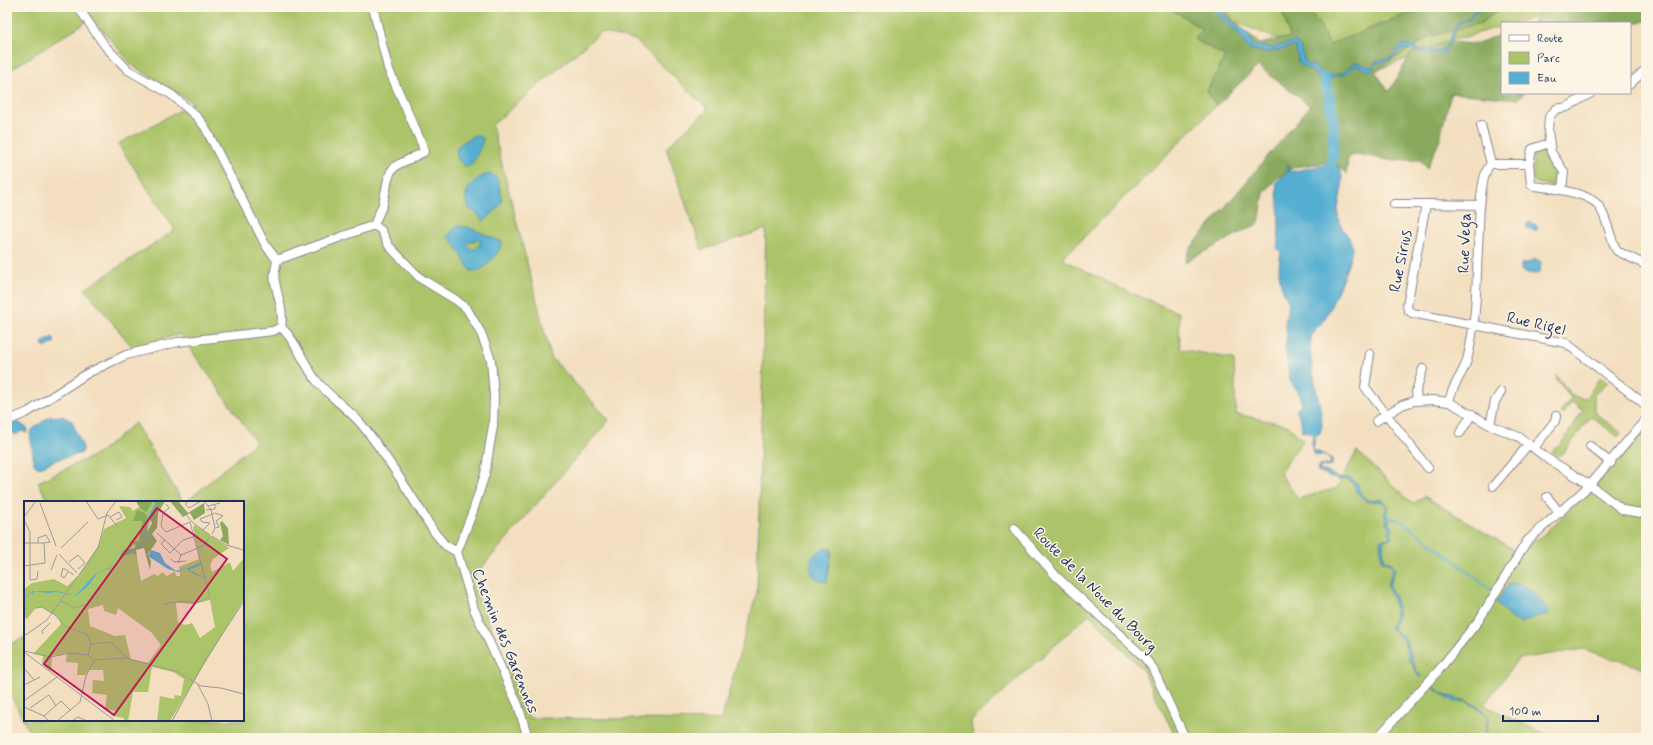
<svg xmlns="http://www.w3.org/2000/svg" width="1653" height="745" viewBox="0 0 1653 745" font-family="Mynerve,sans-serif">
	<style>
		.green { fill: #acc469; stroke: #647a64; fill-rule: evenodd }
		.forest { fill: #89aa5d; stroke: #526c5e }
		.water { fill: #55afd2; stroke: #386f98; fill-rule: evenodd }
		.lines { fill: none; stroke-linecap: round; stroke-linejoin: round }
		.stream { stroke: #55afd2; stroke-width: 2 }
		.river { stroke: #55afd2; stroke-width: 11 }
		.minor-casing { stroke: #87878f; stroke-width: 10 }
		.minor { stroke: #fff; stroke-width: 8 }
		.labels { text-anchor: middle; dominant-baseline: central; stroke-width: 3; stroke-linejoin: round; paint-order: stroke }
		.street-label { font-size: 16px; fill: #1b2f5e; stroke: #fcf5e5 }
		.inset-river { fill: none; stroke: #55afd2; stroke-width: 2 }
		.inset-road { fill: none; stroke: #9d9999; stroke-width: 1 }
		.view { fill: #c2185b; fill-opacity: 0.15; stroke: #c2185b; stroke-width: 2 }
		.inset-edge { fill: none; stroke: #1b2f5e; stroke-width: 2 }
	</style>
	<rect width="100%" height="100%" fill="#fcf5e5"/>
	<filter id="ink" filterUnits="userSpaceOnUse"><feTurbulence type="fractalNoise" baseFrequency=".025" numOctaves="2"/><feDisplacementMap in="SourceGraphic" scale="8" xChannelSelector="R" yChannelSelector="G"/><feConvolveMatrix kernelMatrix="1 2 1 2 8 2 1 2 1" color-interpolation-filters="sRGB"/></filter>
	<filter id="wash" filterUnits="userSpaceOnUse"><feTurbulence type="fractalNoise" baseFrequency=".012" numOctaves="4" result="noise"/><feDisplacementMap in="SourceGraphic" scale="16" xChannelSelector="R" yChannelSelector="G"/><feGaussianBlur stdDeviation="0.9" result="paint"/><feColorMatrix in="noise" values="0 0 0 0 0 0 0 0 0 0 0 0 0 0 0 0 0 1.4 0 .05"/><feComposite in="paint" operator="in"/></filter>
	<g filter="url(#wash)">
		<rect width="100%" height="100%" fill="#f3dfc0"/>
		<!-- green -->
		<path class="green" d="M7,7H1168L1202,29L1194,39L1226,56L1207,90L1216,106L1062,259L1120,288L1179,313L1180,349L1234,359L1236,414L1287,425L1303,440L1280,473L1298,499L1337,488L1357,451L1413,504L1424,496L1514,550L1541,537L1613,468L1646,426V669L1583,649L1518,659L1484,705L1553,738H1176L1142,669L1089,614L971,721L973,738H20L31,735L7,688V646L25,637V720H243V502H186L256,442L180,334L133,348L85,289L175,230L118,144L193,103L132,65L92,18L7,72ZM601,32L635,40L708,109L666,148L702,250L766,229L757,592L721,720L529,718L471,580L609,420L551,357L492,125Z
			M1225,7H1614L1607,12L1532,18L1513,23H1502V26L1448,42L1375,71L1287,43L1233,21Z
			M1546,148L1562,171L1559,185L1556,187L1536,183L1533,180V152Z
			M1556,375L1572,396L1585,399L1601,377L1608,382L1594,395V412L1621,433L1618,437L1591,416L1566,450L1558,456L1552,451L1562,443L1583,410L1572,402L1562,414L1560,413L1571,398L1557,380Z
			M135,423L183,502H48L38,482L99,453Z"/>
		<!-- forest -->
		<path class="forest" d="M1168,7H1225L1233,21L1260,44L1290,37L1281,7H1305L1321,26L1329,45L1423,7H1504L1481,23L1431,36L1375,71L1389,92L1411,53L1446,42L1475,44L1502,34V93H1524L1518,99L1451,93L1439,142L1427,168L1420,160H1388L1357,154L1352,155L1348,158L1346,174L1339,166L1331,162L1294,167L1275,180L1264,193L1259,223L1185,262L1189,250L1310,106L1258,66L1216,106L1207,91L1225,56L1194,39L1202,29Z
			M1543,7H1646V21L1630,23H1533Z"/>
		<!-- water -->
		<path class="water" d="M1214,7H1220C1226,26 1251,27 1252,45L1272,48L1295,41L1300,47L1306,63L1314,66L1325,76L1334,74L1335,77L1321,81L1312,71L1299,64L1295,46L1267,53L1247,48C1243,31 1221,25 1214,7Z
			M1477,7H1483L1478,9L1470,19L1458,24L1449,46L1444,52C1430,57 1416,49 1402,49C1394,58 1389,62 1377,63L1373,69L1368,71L1356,65L1346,74L1338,76L1336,74L1344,73L1353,63H1360L1368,67L1373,66L1377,61L1393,57L1396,51L1404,44L1422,50L1438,51L1445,48C1454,38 1450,20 1468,19Z
			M1490,7H1507L1510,11L1522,7C1514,19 1501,8 1490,7Z
			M474,135L483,138C483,144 475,159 471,165L464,166L458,159L456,151L458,146Z
			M1331,164L1339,167C1347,185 1338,195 1338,214C1339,231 1351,234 1352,247C1353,256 1331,308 1325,318C1321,325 1313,329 1311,338C1307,365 1321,398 1322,425L1320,433L1315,436L1313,450L1325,455L1332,459V465L1327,467L1322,466L1319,470L1330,473L1338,478H1350L1358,484C1358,493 1363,498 1371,501L1380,499L1388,505L1387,514L1389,518V523L1393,527L1391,532L1393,537L1383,541L1384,560L1392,563L1395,569L1389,586C1394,594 1401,609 1397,618C1395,623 1393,624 1393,630L1405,638L1416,670L1422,676L1420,678L1409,659L1404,641L1391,630C1390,624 1394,621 1395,614C1397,604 1390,595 1387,586L1393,568L1390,564L1382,561L1380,542L1381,540L1391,537L1388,532L1390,527L1386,523L1387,519L1384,514L1387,507L1381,501L1367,502L1357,493L1353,483L1347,479L1338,480L1317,471L1319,466L1329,465L1331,462C1323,446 1308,469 1313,435L1310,432L1302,431L1301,420L1296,410L1301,405V396L1290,381L1285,349L1287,335L1285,322L1289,303C1279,285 1277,271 1281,252L1277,248C1281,226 1278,204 1276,182L1287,173V167L1289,165V172Z
			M491,174L498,179L502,201L499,207L484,221C480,219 480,217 477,214C474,211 470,211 468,206C460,191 477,175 491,174Z
			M1529,222L1538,226L1536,231L1527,228L1526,225Z
			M457,226L468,227L502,242C500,253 483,274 471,271L455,245L447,237ZM479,239L481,244L473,250L467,245L469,242Z
			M1536,259L1541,262L1540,272C1535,276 1527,273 1521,270V264L1527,263Z
			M53,337L55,342L45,348L42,343Z
			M62,416L72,421L83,448L82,453L56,460L38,468L34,464L30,433L34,428L49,417Z
			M18,422L28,429L27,433L21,431L16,435L7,428V426Z
			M823,548H827L832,550L827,582C812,580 809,572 812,557Z
			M1510,583C1530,583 1535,597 1548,609L1549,614C1538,615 1531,620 1521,623L1510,618L1496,602Z
			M1431,683C1443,702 1476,695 1489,718L1485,738H1484L1488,720L1485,713L1466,701L1455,702L1427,684Z"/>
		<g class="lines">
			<!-- stream -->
			<path class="stream" d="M1389,518L1399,520L1417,532L1490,589"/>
			<!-- river -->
			<path class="river" d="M1324,78C1333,104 1336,136 1331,164"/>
		</g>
	</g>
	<g filter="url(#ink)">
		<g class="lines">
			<!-- minor casing -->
			<g class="minor-casing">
				<path id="minor" d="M78,7L105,46L128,70L172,95L197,117L205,127L266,246L277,260
					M1630,84L1646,69
					M1481,125L1491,164
					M1549,143L1532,149L1529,164L1531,184L1534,186C1551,188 1587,192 1598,205C1607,216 1610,239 1617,251L1646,265
					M1491,164H1529
					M1562,190L1564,172L1551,152L1548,131L1549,117L1556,109L1567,107L1591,93
					M1394,204H1426
					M1480,205L1426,204L1407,306L1408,310L1412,313L1566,343L1646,405
					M374,225L381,230L389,246L420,278L456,300L467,309L481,333L491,360L494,396L493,426L485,474L473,511L457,552L474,609L518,705L528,738
					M281,327C297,342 303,363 316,380C329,397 348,408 362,425C388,456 412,498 435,533L445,545L457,552
					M1370,354L1365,387L1428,468
					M1417,401L1416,391L1423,369
					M1449,402C1452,384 1463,375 1467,360C1478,317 1476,273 1479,229C1479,216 1481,171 1491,164
					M7,421L28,412L88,373L126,355L178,342L273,331L281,327C284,311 278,298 275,282C273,276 276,267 277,260L374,225L383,204L388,179L391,171L397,165L424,152L422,144L388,68L373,7
					M1376,421L1402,405L1414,401L1433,400L1449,402L1490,425L1519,437L1548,459L1590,485L1623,510L1646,514
					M1490,425L1495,401L1501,392
					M1460,433L1472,414
					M1590,446L1611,463
					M1534,448L1555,421L1556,416
					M1493,486L1529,444
					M1547,497L1560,513
					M1014,528L1056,576L1143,656L1152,667L1185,738
					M1377,738L1438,671L1479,620L1527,541L1590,485L1646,419"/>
			</g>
			<!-- minor -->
			<use href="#minor" class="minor"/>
		</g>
	</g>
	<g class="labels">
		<!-- street labels -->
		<g class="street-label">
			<text transform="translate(1465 243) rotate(-88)">Rue Vega</text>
			<text transform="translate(1401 261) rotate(-79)">Rue Sirius</text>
			<text transform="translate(1536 324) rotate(13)">Rue Rigel</text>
			<text transform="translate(1095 590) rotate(45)">Route de la Noue du Bourg</text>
			<text transform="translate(505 641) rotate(68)">Chemin des Garennes</text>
		</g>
	</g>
	<!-- overview -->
	<g transform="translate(24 501)">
		<rect width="220" height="220" fill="#f3dfc0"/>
		<path d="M112,0H139L126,20L121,38L106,48L99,49L95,55L109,51L113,56L117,80L130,73L134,75L138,71L143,75L151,70L152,75H156L155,66L175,58L169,26L171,24L205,47L189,58L186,65L188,71L206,61L209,70L220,57V98L146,220H133L136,195L150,198L151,194L157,195L160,178L149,171L128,166L124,191H109L104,220H100V217L90,215L91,210L81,208L83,194L68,192L69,179L80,180L79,169H64L62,174H53L54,162L42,161L43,152L28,155L27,171L18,163L19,155L9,153L37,123L33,115L17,106L11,108L3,118L0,116V88L8,82L30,78L43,85L54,75L74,45L80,28L102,17L95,5L106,6L109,10L115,6ZM186,99L191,126L176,137L168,122L161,124L154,121L152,102L171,103ZM79,104L80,110L92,114L94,107L128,132L137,144L124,162L107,158L101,134L91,135L66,125L64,108Z" fill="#acc469" fill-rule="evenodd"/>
		<path d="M112,0H129L122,11L117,8ZM132,0H141L134,12L133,27L128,33L133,40L124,53L127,60L126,69L120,47L112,49L113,56L109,52L95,56L99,49L110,47L112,44L105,40L115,41L118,20H109L113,9L121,12L124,17L122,33L128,22L125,16ZM146,0H154L164,12L180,2L181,12L170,19L166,12L159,16ZM198,20L204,27L205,44L196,39L199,35L196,22Z" fill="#89aa5d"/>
		<path d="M133,0V3L128,12L127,14L125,16V21L122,24L124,31L118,44L115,45L113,44L112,47L110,49L93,52L87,67L73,72L65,84L53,94L43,93L32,91L25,92L15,91L12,90L0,97L9,90H32L51,94L54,92L72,72L87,66L93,52L110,48L113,44L118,43L123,30L122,24L125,21L124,16ZM127,49L136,52L141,62L152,70L154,69H155V71L157,68L162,67L166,68V70H169L170,72H172L173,73L174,75L176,74L181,76L174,75L165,70L162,67L154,71L144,68L124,55Z" fill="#55afd2"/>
		<path class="inset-river" d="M164,68L177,63"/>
		<path class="inset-road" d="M62,0L74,18L84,14L94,26M151,0L168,21L186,34M165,0L161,3L165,7L177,0M180,0L187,9L191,27L188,33M16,2L32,45M184,5L196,2M182,9L191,8V3M0,16L12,0M86,16L95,11L98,16L92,19M0,19L6,31V79M191,27L195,26L192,20L199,15M179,29L186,22L178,21L176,18L191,12L199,15M133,32L157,54M188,35L202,44L220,49M141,38L137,43L146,52L159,39L172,35M0,42H20L21,62L0,65M14,42V37L22,34L26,41L20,42M37,47L64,21M35,53L53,72M147,58L150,61L162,60M45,61L54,54L61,62L54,68M154,62L157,54L179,45L186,36M27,69L33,54M44,71L40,77L37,75L39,67L50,74M55,74L74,47L83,12L92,0M6,79L13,78L14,70M37,100L51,107L63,103M139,103L160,100L172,102L186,96L166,21L142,31L137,25L139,12L145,7L142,3M12,107L18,106L31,114L42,126L63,133L67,143L64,154L70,159L62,175L56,201L33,220M19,133L18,130L26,122M0,135L23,119L54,75M67,143L86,141L105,158L154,171L177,185L197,187L220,193M0,150L27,156L46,152L64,154M0,151L91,220M70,159L103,157M0,167L10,179M0,184L16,176M174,184L184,203L188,220M0,200L33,176M0,206L20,215L25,220M6,207L25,194L32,205M20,215L37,200L46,209M48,220L54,216L63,220M148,220L182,158L220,100"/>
		<path class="view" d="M133,7L203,58L90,214L20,163Z"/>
		<rect width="220" height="220" class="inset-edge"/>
	</g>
	<!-- margin -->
	<rect width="1653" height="745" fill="none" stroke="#fcf5e5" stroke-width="24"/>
	<!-- legend -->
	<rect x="1501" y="22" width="130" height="72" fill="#fcf5e5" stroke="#a2a6af"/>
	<rect x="1509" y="35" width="20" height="6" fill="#ffffff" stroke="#a2a6af"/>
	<text x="1537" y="42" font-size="12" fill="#1b2f5e">Route</text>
	<rect x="1509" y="52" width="20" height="12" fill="#acc469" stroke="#a2a6af"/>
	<text x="1537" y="62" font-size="12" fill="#1b2f5e">Parc</text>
	<rect x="1509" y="72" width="20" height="12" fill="#55afd2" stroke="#a2a6af"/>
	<text x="1537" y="82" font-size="12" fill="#1b2f5e">Eau</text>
	<!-- scale -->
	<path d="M1503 715v6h95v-6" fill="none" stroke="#1b2f5e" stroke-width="2"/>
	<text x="1509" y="715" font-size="12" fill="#1b2f5e" stroke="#fcf5e5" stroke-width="3" paint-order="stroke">100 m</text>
</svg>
